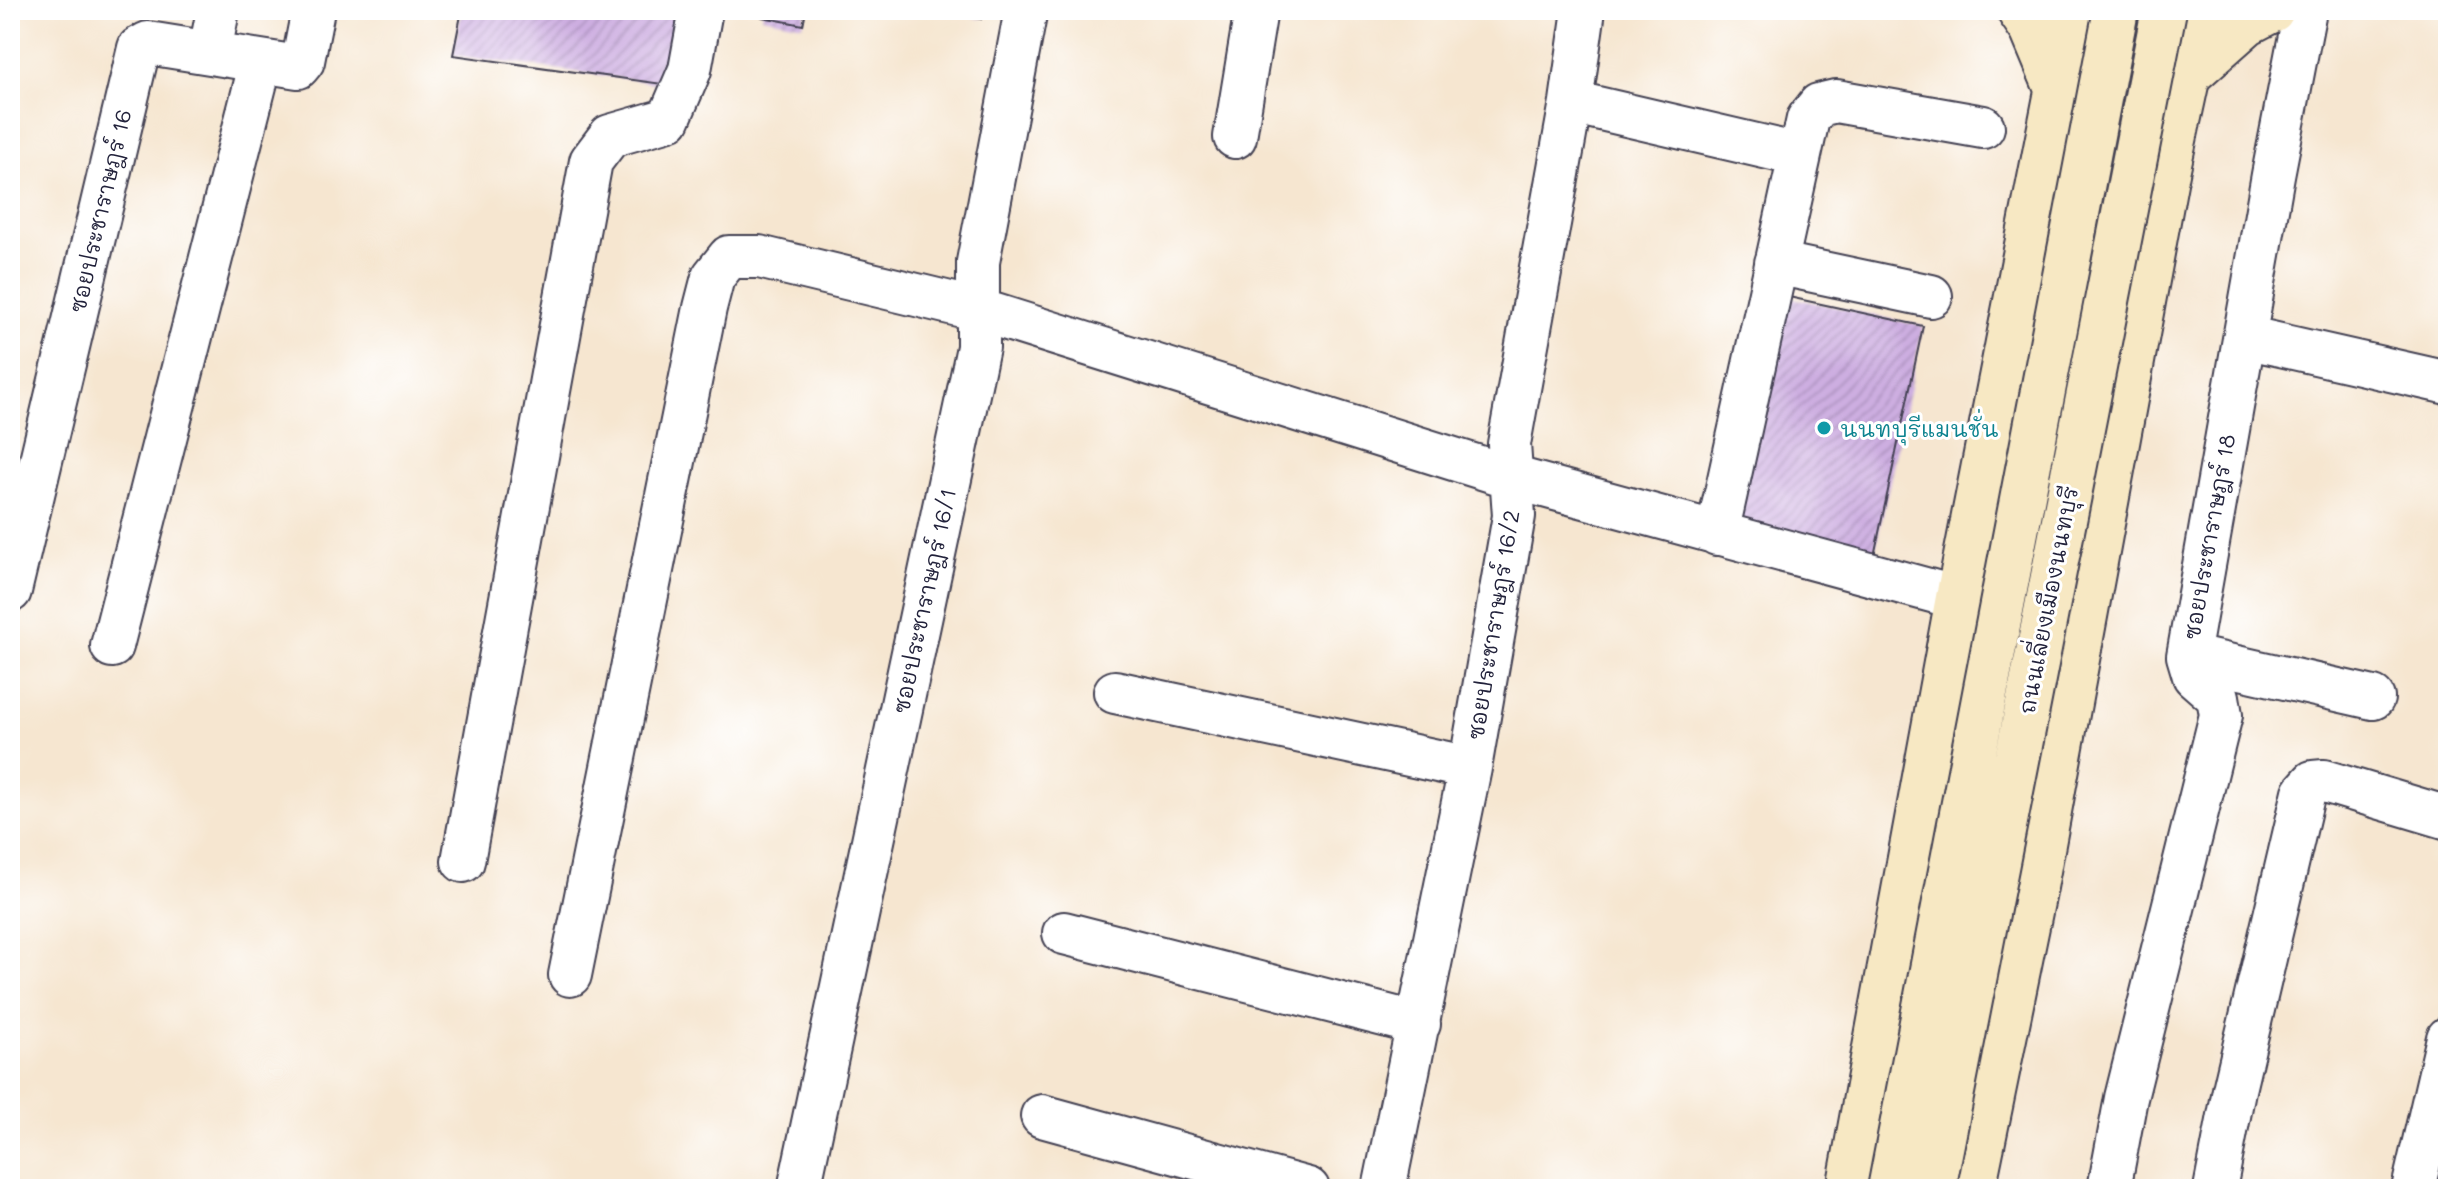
<svg xmlns="http://www.w3.org/2000/svg" width="2458" height="1199" viewBox="0 0 2458 1199" font-family="Mali,'Playpen Sans Thai',sans-serif">
	<style>
		.building { fill: url(#building-hatch) }
		.lines { fill: none; stroke-linecap: round; stroke-linejoin: round }
		.minor-casing { stroke: #423f51; stroke-width: 46 }
		.secondary-casing { stroke: #423f51; stroke-width: 48 }
		.minor { stroke: #fff; stroke-width: 42 }
		.secondary { stroke: #f7e8c3; stroke-width: 44 }
		.secondary-bridge-casing { stroke: #423f51; stroke-width: 48; stroke-linecap: butt }
		.secondary-bridge { stroke: #f7e8c3; stroke-width: 44 }
		.culture-dot { fill: #0f9aa8; stroke: #fff; stroke-width: 3 }
		.labels { text-anchor: middle; dominant-baseline: central; stroke-width: 6; stroke-linejoin: round; paint-order: stroke }
		.street-label { font-size: 22px; fill: #22223b; stroke: #fff }
		.culture-label { font-size: 22px; fill: #0d838f; stroke: #fff; text-anchor: start }
	</style>
	<defs>
		<pattern id="building-hatch" width="6" height="6" patternUnits="userSpaceOnUse" patternTransform="scale(2)"><rect width="6" height="6" fill="#cdaee1"/><path d="M-1 1l2-2M0 6l6-6M5 7l2-2" fill="none" stroke="#b095c2"/></pattern>
	</defs>
	<rect width="100%" height="100%" fill="#fff"/>
	<filter id="ink" filterUnits="userSpaceOnUse"><feTurbulence type="fractalNoise" baseFrequency=".0125" numOctaves="2"/><feDisplacementMap in="SourceGraphic" scale="16" xChannelSelector="R" yChannelSelector="G"/><feConvolveMatrix kernelMatrix="1 2 1 2 8 2 1 2 1" color-interpolation-filters="sRGB"/></filter>
	<filter id="wash" filterUnits="userSpaceOnUse"><feTurbulence type="fractalNoise" baseFrequency=".006" numOctaves="4" result="noise"/><feDisplacementMap in="SourceGraphic" scale="32" xChannelSelector="R" yChannelSelector="G"/><feGaussianBlur stdDeviation="1.8" result="paint"/><feColorMatrix in="noise" values="0 0 0 0 0 0 0 0 0 0 0 0 0 0 0 0 0 1.4 0 .05"/><feComposite in="paint" operator="in"/></filter>
	<g filter="url(#wash)">
		<rect width="100%" height="100%" fill="#f6e6d0"/>
		<g id="blocks">
			<!-- building -->
			<path class="building" d="M462,10H687L662,84L453,55Z
				M763,10H806L803,25L762,17Z
				M940,10H982L981,19Z
				M1775,294L1923,326L1873,561L1724,529Z"/>
		</g>
	</g>
	<g filter="url(#ink)">
		<use href="#blocks" fill-opacity="0" stroke="#423f51" stroke-width="2"/>
		<g class="lines">
			<!-- minor casing -->
			<g class="minor-casing">
				<path id="minor" d="M210,52L218,10
					M1571,102L1799,155
					M1235,137L1256,10
					M1776,263L1931,296
					M2245,337L2448,383
					M1717,534L1808,119L1819,105L1836,101L1983,127
					M10,591L139,48L148,43L298,67L303,61L313,10
					M112,646L261,62
					M2188,656L2373,698
					M1115,692L1470,768
					M463,861L591,161L610,136L669,119L690,70L701,10
					M1064,933L1419,1024
					M570,975L705,308L713,277L729,257H759L979,310L1511,477L1958,598
					M1042,1116L1308,1189
					M799,1189L978,347V262L1026,10
					M1384,1189L1470,768L1514,516L1509,444L1571,102L1584,10
					M2109,1189L2126,1098L2221,715L2218,697L2194,676L2188,656L2273,175L2305,10
					M2215,1189L2234,1090L2304,792L2313,782L2324,781L2448,818
					M2413,1189L2448,1038"/>
			</g>
			<!-- secondary casing -->
			<g class="secondary-casing">
				<path id="secondary" d="M2019,10L2032,29L2058,91
					M2187,76L2247,23L2272,10
					M1849,1189L1958,598L2073,10
					M1973,1189L2035,887L2166,177L2202,10"/>
			</g>
			<!-- minor -->
			<use href="#minor" class="minor"/>
			<!-- secondary -->
			<use href="#secondary" class="secondary"/>
			<!-- secondary-bridge casing -->
			<g class="secondary-bridge-casing">
				<path id="secondary-bridge" d="M1890,1189L2116,10
					M1933,1189L2164,10"/>
			</g>
			<!-- secondary-bridge -->
			<use href="#secondary-bridge" class="secondary-bridge"/>
		</g>
	</g>
	<!-- markers -->
	<circle class="culture-dot" cx="1824" cy="428" r="8"/>
	<g class="labels">
		<!-- street labels -->
		<g class="street-label">
			<text transform="translate(100 211) rotate(-77)">ซอยประชาราษฎร์ 16</text>
			<text transform="translate(2209 537) rotate(-80)">ซอยประชาราษฎร์ 18</text>
			<text transform="translate(2048 600) rotate(-79)">ถนนเลี่ยงเมืองนนทบุรี</text>
			<text transform="translate(924 601) rotate(-78)">ซอยประชาราษฎร์ 16/1</text>
			<text transform="translate(1493 625) rotate(-81)">ซอยประชาราษฎร์ 16/2</text>
		</g>
		<!-- culture labels -->
		<g class="culture-label">
			<text x="1840" y="428">นนทบุรีแมนชั่น</text>
		</g>
	</g>
	<!-- margin -->
	<rect width="2458" height="1199" fill="none" stroke="#fff" stroke-width="40"/>
</svg>
